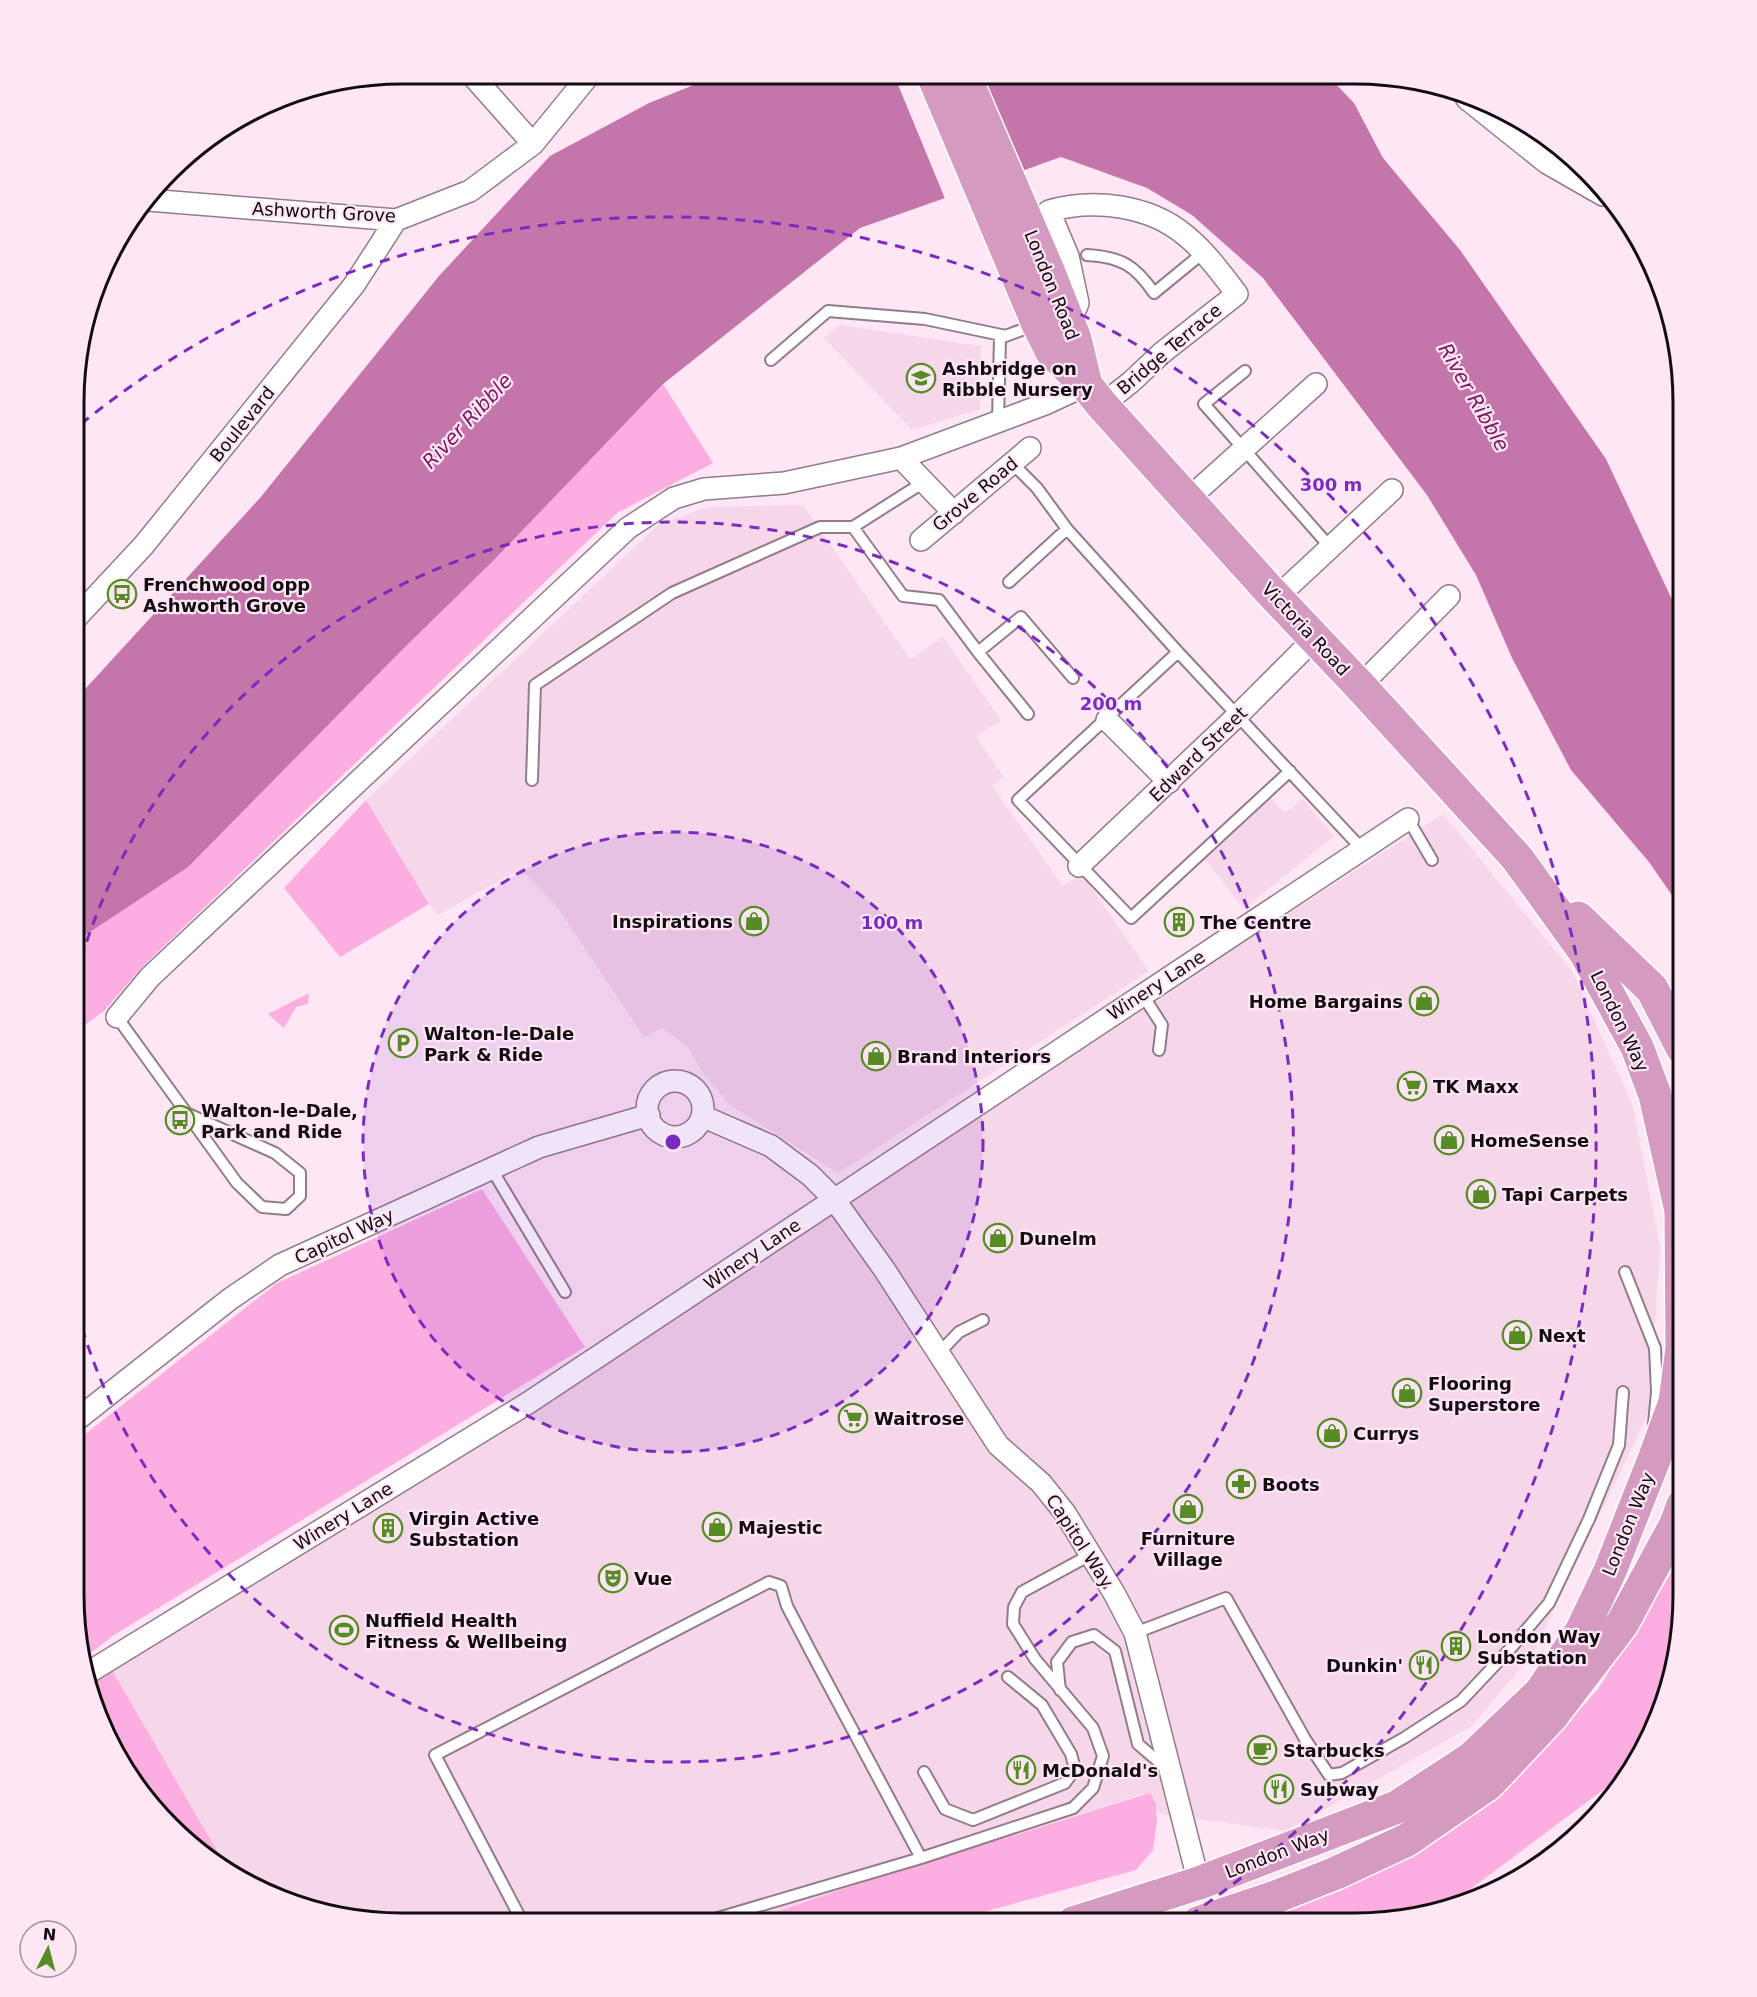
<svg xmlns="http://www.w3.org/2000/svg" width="1757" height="1997" viewBox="0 0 1757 1997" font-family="'DejaVu Sans',sans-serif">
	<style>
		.built { fill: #f5d7e9 }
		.green { fill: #fcaee0 }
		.water { fill: #c475a9 }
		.pier { fill: #fee6f5 }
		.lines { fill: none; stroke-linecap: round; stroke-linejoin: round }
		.service-casing { stroke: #927c89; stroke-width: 14 }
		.minor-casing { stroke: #927c89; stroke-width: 24 }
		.trunk-casing { stroke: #fff; stroke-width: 36 }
		.service { stroke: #fff; stroke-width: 10 }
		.minor { stroke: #fff; stroke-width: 21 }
		.trunk { stroke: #d49abf; stroke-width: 33 }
		.ring { fill: none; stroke: #7b2cbf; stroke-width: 3; stroke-dasharray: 10 8 }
		.labels { text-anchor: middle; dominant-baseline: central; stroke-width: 4.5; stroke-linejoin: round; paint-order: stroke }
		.street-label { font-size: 18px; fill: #130c10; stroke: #fee6f5 }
		.poi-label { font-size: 18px; font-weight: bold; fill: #130c10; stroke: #fee6f5; text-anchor: start }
		.water-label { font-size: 20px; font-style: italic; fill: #7a1b60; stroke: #fee6f5 }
		.rim { fill: none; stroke: #130c10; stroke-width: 3 }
		.centre { fill: #7b2cbf; stroke: #fee6f5; stroke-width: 3 }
		.ring-label { font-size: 18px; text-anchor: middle; font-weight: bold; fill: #7b2cbf; stroke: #fee6f5; stroke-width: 4.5; stroke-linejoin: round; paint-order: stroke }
	</style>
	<rect width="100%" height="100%" fill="#fee6f5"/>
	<!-- built -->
	<path class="built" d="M839,325L981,346L980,409L912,430L824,338Z
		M803,505L910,659L943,637L1001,720L976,737L1004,777L992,786L1063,886L1082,874L1149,971L838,1173L730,1105L704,1074L687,1046L662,1028L644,1037L555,904L527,875L512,873L438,915L429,904L366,800L658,525L708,507Z
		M1271,798L1285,813L1302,799L1334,836L1244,909L1205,859Z
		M1443,814L1572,971L1633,1106L1660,1248L1649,1412L1533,1653L1472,1726L1286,1831L1160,1814L1144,1794L861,1883L743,1923H381L297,1906L237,1879L231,1875L112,1670Z"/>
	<!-- green -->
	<path class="green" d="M663,384L713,463L617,513L141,968L104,1011L75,1032V942L188,866L401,651L494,560Z
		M366,800L429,904L340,957L284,888Z
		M309,993L308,1004L296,1007L284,1028L268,1014Z
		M482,1189L585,1347L114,1635L83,1659L74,1616V1443L277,1283Z
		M1683,1547V1616L1672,1681L1646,1745L1619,1778L1444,1909L1376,1923H1235L1441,1833L1522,1774L1598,1689L1676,1565Z
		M112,1670L231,1875L170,1828L129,1777L91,1700L87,1684Z
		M1150,1793L1156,1804L1157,1821L1153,1850L1136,1870L943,1923H743L861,1883Z"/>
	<!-- water -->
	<path class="water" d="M721,74L1328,76L1354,103L1383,158L1460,250L1606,459L1683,623V911L1649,862L1571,770L1512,658L1476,575L1427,495L1263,278L1192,215L1147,188L1061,157L860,228L663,384L494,560L401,651L188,867L75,942L76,699L260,498L439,276L550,156L649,103Z"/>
	<!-- pier -->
	<path class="pier" d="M894,75H979L1021,175L946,201Z"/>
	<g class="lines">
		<!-- service casing -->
		<g class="service-casing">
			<path id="service" d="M1087,255C1121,257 1135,265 1154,293L1204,252
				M771,360L828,311L925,319L1006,336
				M1245,371L1204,404L1330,547
				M998,421L1000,338L1035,325
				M1012,463L1037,488L1067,529L1178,652L1363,850
				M853,527L903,596L939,600L978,652L1021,617L1073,678
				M1009,582L1067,529
				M978,652L1028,714
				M1178,652L1018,800L1131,918L1290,771
				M532,780L535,685L672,593L820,527H853L924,482
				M1408,819L1432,860
				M1142,994L1162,1025L1159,1050
				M117,1017L237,1183L262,1207L286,1209L300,1196V1173L275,1153L188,1114
				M491,1168L565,1292
				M1625,1272L1655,1348L1657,1392L1654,1424
				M939,1353L959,1332L983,1320
				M1135,1633L1226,1598L1305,1739L1329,1775L1342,1773L1404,1738L1461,1701L1510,1649L1549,1603L1589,1519L1619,1445L1623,1392
				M1060,1690L1057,1662L1072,1642L1094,1635L1115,1651L1138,1744L1167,1769
				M924,1772L945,1809L973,1820L1065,1783L1075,1769L1071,1754L1042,1705L1008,1677
				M523,1923L435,1755L769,1582L781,1586L787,1606L811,1652L921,1858
				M701,1923L921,1858L1073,1808L1093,1788L1103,1756L1093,1728L1035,1659L1013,1624L1014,1607L1022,1592L1090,1555"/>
		</g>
		<!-- minor casing -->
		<g class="minor-casing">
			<path id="minor" d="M471,74L533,144
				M1463,92L1467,99L1547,163L1603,195
				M148,200L396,220L470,191L533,144L590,74
				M1069,325L1078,303L1068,256L1049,211C1093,198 1149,205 1185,235C1205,251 1221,273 1237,294L1163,352L1131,382L1102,405
				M901,458L954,513
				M1187,500L1316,384
				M921,540L1030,448
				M1276,598L1392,490
				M76,618L144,545L354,285L396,220
				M1360,686L1449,596
				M1107,720L1169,782
				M1079,866L1238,715L1314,639
				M117,1017L150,977L628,528L674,498L704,489L784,483L901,458L1045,404L1086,385
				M647 1109a28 28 0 1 1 56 0a28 28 0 1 1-56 0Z
				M702,1116L771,1146L810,1175L834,1199L884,1269L998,1445L1041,1483L1065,1513L1114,1593L1135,1633L1199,1883
				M75,1421L230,1299L280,1265L539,1147L649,1115
				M86,1674L528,1403L1408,819"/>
		</g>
		<!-- trunk casing -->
		<g class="trunk-casing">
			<path id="trunk" d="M933,75L1038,324L1052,352L1086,385L1102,405L1269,590L1360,686L1517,858L1585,952L1637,1047L1655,1095L1681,1211L1682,1348L1675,1402L1655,1457L1610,1571L1581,1632L1541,1692L1472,1758L1397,1807L1199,1883L1073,1923
				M964,75L1049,273L1075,339L1086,385
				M1578,918L1652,989L1683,1049
				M1198,1923L1273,1898L1336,1873L1407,1840L1488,1784L1551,1717L1622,1624L1676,1524L1683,1505"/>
		</g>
		<!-- service -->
		<use href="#service" class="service"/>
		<!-- minor -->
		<use href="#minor" class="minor"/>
		<!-- trunk -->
		<use href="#trunk" class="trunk"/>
	</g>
	<!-- distance rings -->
	<circle cx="673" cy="1142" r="310" fill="#7b2cbf" fill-opacity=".12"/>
	<g class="ring">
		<circle cx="673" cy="1142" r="310"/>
		<path d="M76 976A620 620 0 1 1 76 1308"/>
		<path d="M81 424A930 930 0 1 1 1180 1922"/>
	</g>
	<!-- icons -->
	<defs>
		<g id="school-ring" transform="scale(1.5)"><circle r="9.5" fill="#fee6f5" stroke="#578c25" stroke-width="1.5"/><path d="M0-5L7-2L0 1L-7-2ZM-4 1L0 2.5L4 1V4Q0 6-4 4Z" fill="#578c25"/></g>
		<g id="bus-ring" transform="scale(1.5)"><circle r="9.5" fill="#fee6f5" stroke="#578c25" stroke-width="1.5"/><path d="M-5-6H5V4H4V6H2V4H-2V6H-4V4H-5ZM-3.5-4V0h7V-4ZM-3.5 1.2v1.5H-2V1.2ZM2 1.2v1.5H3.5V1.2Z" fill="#578c25"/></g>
		<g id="shop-ring" transform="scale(1.5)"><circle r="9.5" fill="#fee6f5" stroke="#578c25" stroke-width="1.5"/><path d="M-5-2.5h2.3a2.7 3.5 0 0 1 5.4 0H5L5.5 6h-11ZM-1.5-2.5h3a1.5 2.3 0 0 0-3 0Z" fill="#578c25"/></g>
		<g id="building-ring" transform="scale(1.5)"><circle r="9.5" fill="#fee6f5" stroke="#578c25" stroke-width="1.5"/><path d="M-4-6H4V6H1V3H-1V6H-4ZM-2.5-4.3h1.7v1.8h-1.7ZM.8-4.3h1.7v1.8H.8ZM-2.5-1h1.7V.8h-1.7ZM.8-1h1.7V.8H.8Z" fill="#578c25"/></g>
		<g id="parking-ring" transform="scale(1.5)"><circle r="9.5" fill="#fee6f5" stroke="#578c25" stroke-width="1.5"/><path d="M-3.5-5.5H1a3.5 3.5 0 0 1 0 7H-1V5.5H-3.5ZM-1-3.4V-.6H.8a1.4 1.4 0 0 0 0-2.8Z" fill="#578c25"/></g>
		<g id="supermarket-ring" transform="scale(1.5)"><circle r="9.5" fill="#fee6f5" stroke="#578c25" stroke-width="1.5"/><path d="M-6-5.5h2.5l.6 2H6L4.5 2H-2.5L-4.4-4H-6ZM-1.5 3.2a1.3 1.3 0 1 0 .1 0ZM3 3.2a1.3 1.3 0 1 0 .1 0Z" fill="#578c25"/></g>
		<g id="pharmacy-ring" transform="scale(1.5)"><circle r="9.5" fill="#fee6f5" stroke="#578c25" stroke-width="1.5"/><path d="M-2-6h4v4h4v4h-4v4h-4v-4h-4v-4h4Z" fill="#578c25"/></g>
		<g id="theatre-ring" transform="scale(1.5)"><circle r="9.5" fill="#fee6f5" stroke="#578c25" stroke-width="1.5"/><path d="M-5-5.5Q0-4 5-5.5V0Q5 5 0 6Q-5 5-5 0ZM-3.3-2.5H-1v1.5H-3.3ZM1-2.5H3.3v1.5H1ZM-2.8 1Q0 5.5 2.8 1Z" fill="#578c25"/></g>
		<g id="stadium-ring" transform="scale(1.5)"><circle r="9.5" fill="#fee6f5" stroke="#578c25" stroke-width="1.5"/><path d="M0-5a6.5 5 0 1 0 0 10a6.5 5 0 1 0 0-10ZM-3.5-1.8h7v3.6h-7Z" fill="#578c25"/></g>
		<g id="restaurant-ring" transform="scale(1.5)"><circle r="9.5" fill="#fee6f5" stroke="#578c25" stroke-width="1.5"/><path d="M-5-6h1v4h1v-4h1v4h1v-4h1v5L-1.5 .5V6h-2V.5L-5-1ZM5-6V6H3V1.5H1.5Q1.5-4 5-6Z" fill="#578c25"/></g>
		<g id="cafe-ring" transform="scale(1.5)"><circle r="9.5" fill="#fee6f5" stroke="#578c25" stroke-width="1.5"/><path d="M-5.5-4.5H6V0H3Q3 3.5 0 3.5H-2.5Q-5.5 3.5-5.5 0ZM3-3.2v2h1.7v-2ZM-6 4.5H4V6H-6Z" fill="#578c25"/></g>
	</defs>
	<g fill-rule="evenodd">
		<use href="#school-ring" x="921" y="378"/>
		<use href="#bus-ring" x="122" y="594"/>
		<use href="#shop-ring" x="754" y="921"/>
		<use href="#building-ring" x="1179" y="922"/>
		<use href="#shop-ring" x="1424" y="1001"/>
		<use href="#parking-ring" x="403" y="1043"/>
		<use href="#shop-ring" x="876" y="1056"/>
		<use href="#supermarket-ring" x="1412" y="1086"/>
		<use href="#bus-ring" x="180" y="1120"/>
		<use href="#shop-ring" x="1449" y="1140"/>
		<use href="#shop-ring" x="1481" y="1194"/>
		<use href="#shop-ring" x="998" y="1238"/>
		<use href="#shop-ring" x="1517" y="1335"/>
		<use href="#shop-ring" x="1407" y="1393"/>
		<use href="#supermarket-ring" x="853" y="1418"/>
		<use href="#shop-ring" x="1332" y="1433"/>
		<use href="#pharmacy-ring" x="1241" y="1484"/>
		<use href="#shop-ring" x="1188" y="1509"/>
		<use href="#shop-ring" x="717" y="1527"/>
		<use href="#building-ring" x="388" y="1528"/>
		<use href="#theatre-ring" x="613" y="1578"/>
		<use href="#stadium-ring" x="344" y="1630"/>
		<use href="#building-ring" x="1456" y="1646"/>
		<use href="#restaurant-ring" x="1424" y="1665"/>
		<use href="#cafe-ring" x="1262" y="1750"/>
		<use href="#restaurant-ring" x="1021" y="1770"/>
		<use href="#restaurant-ring" x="1279" y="1789"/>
	</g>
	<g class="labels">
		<!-- street labels -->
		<g class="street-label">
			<text transform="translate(324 212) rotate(3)">Ashworth Grove</text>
			<text transform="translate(1052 285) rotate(68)">London Road</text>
			<text transform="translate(1169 349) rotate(-40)">Bridge Terrace</text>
			<text transform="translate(242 424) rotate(-51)">Boulevard</text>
			<text transform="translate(975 494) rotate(-40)">Grove Road</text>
			<text transform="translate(1306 629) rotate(47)">Victoria Road</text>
			<text transform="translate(1198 754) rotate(-44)">Edward Street</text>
			<text transform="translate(1156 985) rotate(-33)">Winery Lane</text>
			<text transform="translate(1620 1021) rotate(64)">London Way</text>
			<text transform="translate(344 1236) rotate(-25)">Capitol Way</text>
			<text transform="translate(752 1254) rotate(-34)">Winery Lane</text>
			<text transform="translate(343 1516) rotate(-32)">Winery Lane</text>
			<text transform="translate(1628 1524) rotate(-68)">London Way</text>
			<text transform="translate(1080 1541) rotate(57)">Capitol Way</text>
			<text transform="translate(1277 1853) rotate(-21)">London Way</text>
		</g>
		<!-- poi labels -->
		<g class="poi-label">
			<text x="942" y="368">Ashbridge on<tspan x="942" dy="21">Ribble Nursery</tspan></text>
			<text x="143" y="584">Frenchwood opp<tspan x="143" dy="21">Ashworth Grove</tspan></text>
			<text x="733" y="921" text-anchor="end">Inspirations</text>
			<text x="1200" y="922">The Centre</text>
			<text x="1403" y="1001" text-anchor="end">Home Bargains</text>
			<text x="424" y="1033">Walton-le-Dale<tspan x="424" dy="21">Park &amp; Ride</tspan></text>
			<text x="897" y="1056">Brand Interiors</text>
			<text x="1433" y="1086">TK Maxx</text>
			<text x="201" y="1110">Walton-le-Dale,<tspan x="201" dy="21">Park and Ride</tspan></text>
			<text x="1470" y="1140">HomeSense</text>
			<text x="1502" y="1194">Tapi Carpets</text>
			<text x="1019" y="1238">Dunelm</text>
			<text x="1538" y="1335">Next</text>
			<text x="1428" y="1383">Flooring<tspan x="1428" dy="21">Superstore</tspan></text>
			<text x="874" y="1418">Waitrose</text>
			<text x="1353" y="1433">Currys</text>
			<text x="1262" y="1484">Boots</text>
			<text x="409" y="1518">Virgin Active<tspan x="409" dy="21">Substation</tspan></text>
			<text x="738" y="1527">Majestic</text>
			<text x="1188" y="1538" text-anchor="middle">Furniture<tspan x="1188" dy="21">Village</tspan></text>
			<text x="634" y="1578">Vue</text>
			<text x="365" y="1620">Nuffield Health<tspan x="365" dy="21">Fitness &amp; Wellbeing</tspan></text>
			<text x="1477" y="1636">London Way<tspan x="1477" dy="21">Substation</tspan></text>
			<text x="1403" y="1665" text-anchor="end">Dunkin'</text>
			<text x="1283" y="1750">Starbucks</text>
			<text x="1042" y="1770">McDonald's</text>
			<text x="1300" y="1789">Subway</text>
		</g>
		<!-- water labels -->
		<g class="water-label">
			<text transform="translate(1474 397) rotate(60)">River Ribble</text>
			<text transform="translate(467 421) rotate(-47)">River Ribble</text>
		</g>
	</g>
	<!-- crop -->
	<path d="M0 0H1757V1997H0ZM402 84H1355A318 318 0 0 1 1673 402V1595A318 318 0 0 1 1355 1913H402A318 318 0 0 1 84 1595V402A318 318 0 0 1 402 84Z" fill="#fee6f5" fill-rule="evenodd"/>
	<path class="rim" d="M402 84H1355A318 318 0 0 1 1673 402V1595A318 318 0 0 1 1355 1913H402A318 318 0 0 1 84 1595V402A318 318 0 0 1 402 84Z"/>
	<circle cx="673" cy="1142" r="9" class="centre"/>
	<g class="ring-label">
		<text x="1331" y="491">300 m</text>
		<text x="1111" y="710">200 m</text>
		<text x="892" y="929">100 m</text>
	</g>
	<!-- north arrow -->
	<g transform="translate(48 1949) rotate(6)"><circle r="28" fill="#fee6f5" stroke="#a08f99" stroke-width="1.5"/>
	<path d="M0-4.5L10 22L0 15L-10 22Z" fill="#578c25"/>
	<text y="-9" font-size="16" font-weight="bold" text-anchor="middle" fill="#130c10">N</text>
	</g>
</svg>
